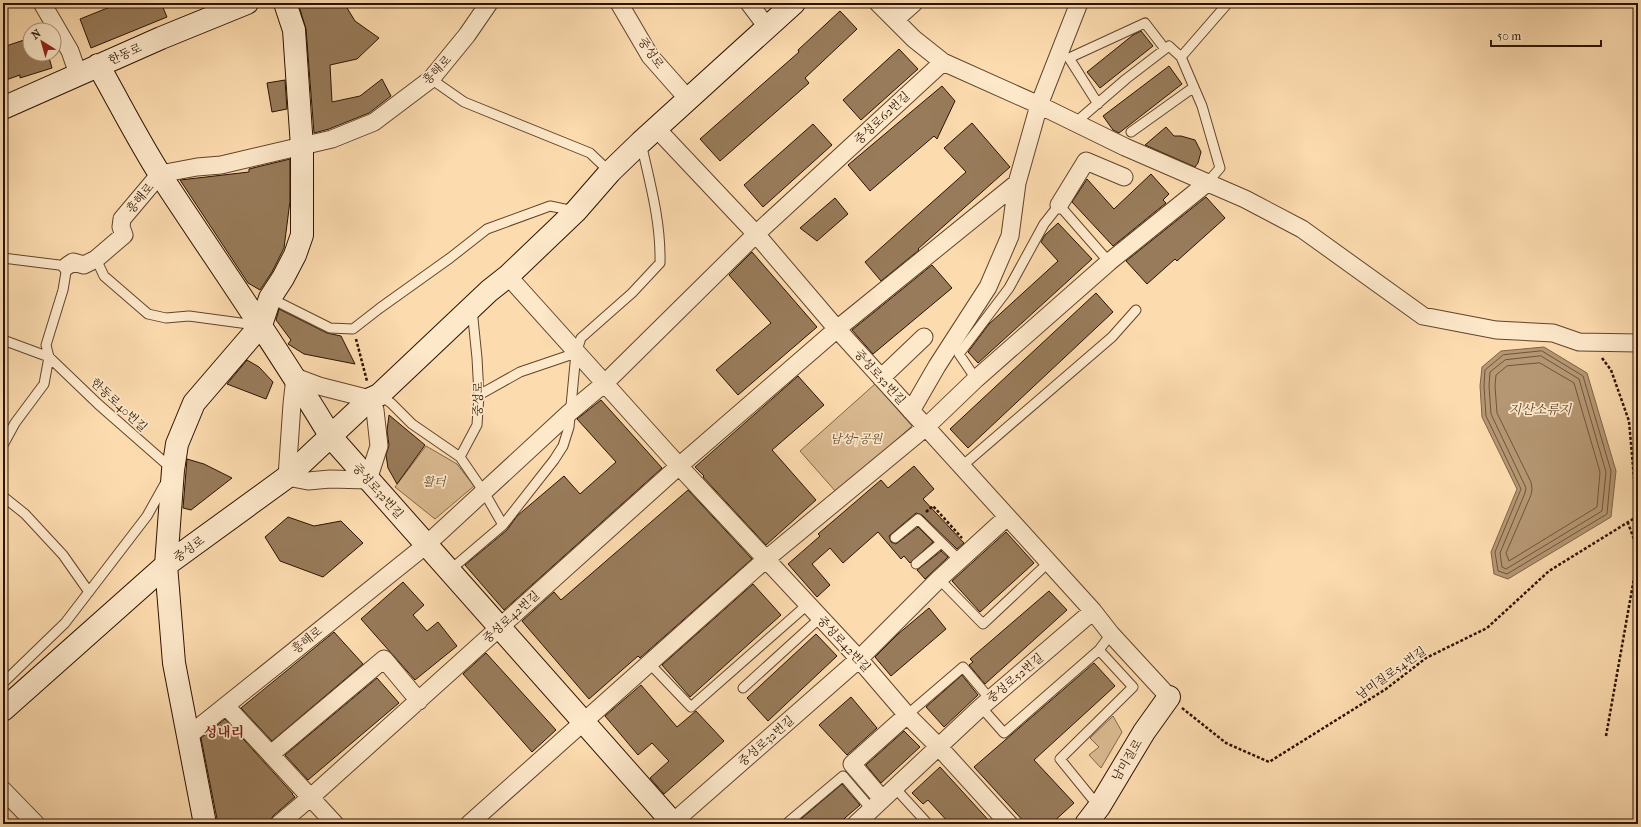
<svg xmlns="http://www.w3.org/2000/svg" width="1641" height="827" viewBox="0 0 1641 827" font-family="'IM FELL French Canon','Noto Serif KR',serif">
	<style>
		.green { fill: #d9b990; stroke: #826648 }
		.water { fill: #b59773; stroke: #7e6245 }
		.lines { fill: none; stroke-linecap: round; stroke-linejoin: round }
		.shore { stroke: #70543a; stroke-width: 1 }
		.building { fill: #987b5a; stroke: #2c1200 }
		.lane-casing { stroke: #60442c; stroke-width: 11 }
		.street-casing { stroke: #60442c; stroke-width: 19 }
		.secondary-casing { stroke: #2c1200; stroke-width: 24 }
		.path { stroke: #2c1200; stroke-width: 2.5; stroke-dasharray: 3 2; stroke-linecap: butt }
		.lane { stroke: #fde8ca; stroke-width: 9 }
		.street { stroke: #fde8ca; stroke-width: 17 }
		.secondary { stroke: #fde8ca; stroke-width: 22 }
		.labels { text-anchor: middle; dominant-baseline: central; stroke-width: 3.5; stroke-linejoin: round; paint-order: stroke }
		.street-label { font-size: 12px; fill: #2c1200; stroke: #fde8ca }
		.park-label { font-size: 12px; font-style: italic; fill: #694c32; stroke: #fde8ca }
		.water-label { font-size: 13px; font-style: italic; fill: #63472e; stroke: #fde8ca }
		.quarter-label { font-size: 14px; font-weight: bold; fill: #7a1f14; stroke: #fde8ca }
	</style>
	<rect width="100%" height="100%" fill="#fcdbae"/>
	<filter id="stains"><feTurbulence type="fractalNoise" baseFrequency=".005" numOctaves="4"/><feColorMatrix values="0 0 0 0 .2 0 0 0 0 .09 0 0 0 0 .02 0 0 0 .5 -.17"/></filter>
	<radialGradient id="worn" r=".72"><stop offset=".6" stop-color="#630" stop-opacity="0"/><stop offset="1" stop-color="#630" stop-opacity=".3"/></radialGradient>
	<!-- green -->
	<path class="green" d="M875,384L912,426L837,493L800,451Z
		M426,446L457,464L474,486L435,519L395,487Z
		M1113,716L1122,732L1101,768L1089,755L1099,747L1090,738Z"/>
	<!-- water -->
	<path class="water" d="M1544,347L1587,373L1616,471L1611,517L1508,579L1494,574L1491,552L1517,489L1482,417L1480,386L1482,367L1501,351Z"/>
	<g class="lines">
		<!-- shore -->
		<path class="shore" d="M1542,351L1583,376L1611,471L1607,514L1507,574L1498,571L1495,552L1521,489L1486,416L1484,386L1485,370L1503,355Z
			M1541,356L1579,379L1606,472L1602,511L1506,569L1502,567L1500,553L1525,493L1526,488L1491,414L1489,386L1490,372L1505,360Z
			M1540,363L1574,383L1600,472L1597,507L1509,561L1506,553L1531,495L1532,489L1531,482L1497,413L1495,386L1496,375L1507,366Z"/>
	</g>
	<!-- building -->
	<path class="building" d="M120,3H161L167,17L91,48L80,19Z
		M298,3H344L355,21L379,38L357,59L330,65L332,102L360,96L382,79L391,96L369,113L329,129L314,133L306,29Z
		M840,11L857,29L805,78L809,83L720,161L700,139L799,52L798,50Z
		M1141,31L1153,46L1100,88L1087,72L1133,35Z
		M30,38V54H48L52,68L20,78V75L3,81V47Z
		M899,49L918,69L861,120L843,100Z
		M1169,66L1182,84L1119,133L1113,130L1103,116Z
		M285,80L287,109L272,112L267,83Z
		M942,86L955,101L937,139L934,136L870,191L848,165Z
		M972,123L1010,167L918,249L919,250L881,281L865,262L966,172L944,148Z
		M813,124L832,145L763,207L744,185Z
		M1166,127L1174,136H1181L1195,140L1201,152L1198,163L1195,167L1145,145Z
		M290,159V201L284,248L272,272L260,290L248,283L180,180L249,172V169Z
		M1151,174L1169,194L1163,200L1166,203L1113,246L1072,202L1087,179L1114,209Z
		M1206,197L1225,218L1177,261L1175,259L1147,284L1126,261Z
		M835,198L848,214L817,241L800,228Z
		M1058,223L1092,259L978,363L968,352L989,324L1058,261L1041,242L1045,235Z
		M752,252L817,327L738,395L716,370L771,323L729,275Z
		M932,265L952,288L873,354L852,330Z
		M1096,293L1113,312L968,448L950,429Z
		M279,309L327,333L341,336L355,364L304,354L288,344L291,340L276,320Z
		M247,360L259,367L273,382L266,399L227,384Z
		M798,376L824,405L772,450L816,500L766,545L703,477L704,476L695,467Z
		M601,400L662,468L504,610L465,565L507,530L517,516L564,476L580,494L616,462L577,419Z
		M389,415L425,445L397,484L388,468L386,455L389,445L387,431Z
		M187,459L204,464L232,478L191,510L183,508Z
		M914,466L934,489L923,499L964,543L957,549L922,515L916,513L889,536L891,542L896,544L918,527L933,542L910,563L904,556L901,559L878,532L843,563L830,548L812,564L830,585L817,597L788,564L820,536L818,534L881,480L888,488Z
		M688,490L752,559L640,658L638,656L589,699L522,621L554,592L561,600Z
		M288,517L314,526L341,521L363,543L323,577L280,561L265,537Z
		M1006,532L1034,563L980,612L952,581Z
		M941,551L948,557L925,579L917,570Z
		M403,582L424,605L413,615L427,631L438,622L457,646L415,680L361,619Z
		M753,584L781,615L690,697L662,665Z
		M1049,591L1067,610L985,684L969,665L973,662L970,659Z
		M929,608L946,629L891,676L875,657L898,634Z
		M334,632L363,664L272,741L241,708Z
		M816,634L837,656L768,721L747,698Z
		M486,653L556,730L532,752L463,674Z
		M1094,663L1115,686L1034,760L1074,803L1051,824H1026L974,767Z
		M962,675L978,695L944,727L926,707Z
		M377,678L399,703L308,780L285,755Z
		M641,685L677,727L696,711L724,741L664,794L650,778L669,761L652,743L638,755L605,716Z
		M851,697L877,728L847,755L819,725Z
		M225,719L293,794H292L295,797L273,816L269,824H218L201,738Z
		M904,731L920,747L881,783L866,765Z
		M940,767L992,824H950L928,800L923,804L912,793Z
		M842,784L860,805L838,824H795Z"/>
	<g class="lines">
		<!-- lane casing -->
		<g class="lane-casing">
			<path id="lane" d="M431,79L464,102L590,153L610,172
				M1098,104L1069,58L1145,23L1165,49
				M1075,123L1126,79L1169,46L1181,57
				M1131,132L1194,87
				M1207,183L1220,168L1202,106L1181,57L1228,3
				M3,258L67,266L63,290L46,345L49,357L44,384L15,423L3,445
				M96,259L104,276L148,314L166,318L189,316L256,325
				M270,298L330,328L353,329L380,308L450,258L487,229L550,206L574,211
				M3,340L49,357L98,404L171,468
				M976,379L959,354L1009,288L1044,224L1059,205L1109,262
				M379,395L391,403L412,424L460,457L484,492L503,525
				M479,395L520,372L576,353
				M460,457L477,425L479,395L477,358L472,309
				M961,467L1112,337L1136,310
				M5,498L25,514L63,555L89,592
				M895,538L918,519L959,560
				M916,564L941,543
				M449,571L503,525L554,460L563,446L569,427L576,353L581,338L632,293L660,263C661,222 650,183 641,143
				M939,579L983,624L1048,563
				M649,663L691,707L807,605
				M3,683L65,623L147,516L166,482
				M743,688L820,618
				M981,707L1004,733L1099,650L1111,634
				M907,715L963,667L990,699
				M895,788L928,824
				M1099,807L1060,759L1133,687L1099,650
				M786,824L843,776L872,810"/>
		</g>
		<!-- street casing -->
		<g class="street-casing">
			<path id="street" d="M42,3L70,51L78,74
				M619,3L650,56L688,99
				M749,3L767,27
				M878,3L914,39L943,62L1039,105L1125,147L1245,199L1302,229L1423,316L1496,330L1553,333L1579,342L1638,343
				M895,20L914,3
				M656,128L756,234L837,329L1093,611L1111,634L1169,697
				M1059,205L1086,161L1124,177
				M67,266L73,262L84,265L96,259L124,235L121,227L122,219L160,174L197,167L221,165L332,139L374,122L431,79L467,35L489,3
				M508,276L679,466L859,659L907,715L938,746L1009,824
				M295,377L319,386L370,399L375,410L379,446L368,480L330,479L308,481L287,477L292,404Z
				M881,378L924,337
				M911,411L937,366L988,287L1010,236L1017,183L1039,105L1079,3
				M226,706L335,824
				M188,736L426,545L569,413L605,383L756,234L943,62
				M271,754L384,659L419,701
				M3,790L36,824
				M882,799L852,764L907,715
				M279,824L311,797L679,466L837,329L1017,183
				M469,824L765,560L926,427L976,379L1109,262L1207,183
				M671,824L859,659L939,579L1007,517
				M856,824L981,707L1093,611"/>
		</g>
		<!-- secondary casing -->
		<g class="secondary-casing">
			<path id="secondary" d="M98,65C119,102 138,140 161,176C218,263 278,348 331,437L674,824
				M3,108L161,38L247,3
				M3,710L166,565L287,477L370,399L379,395L489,291L508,276L576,211L610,172L641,142L794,3
				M205,824L174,663L166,565L173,470L177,444L194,403L261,325L270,298L283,278L295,255L302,235V147L294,30L285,3
				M1086,824L1099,807L1144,732L1169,697"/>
		</g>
		<!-- path -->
		<path class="path" d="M356,339L367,381
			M1602,358L1611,370L1629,421L1634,478L1638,490
			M926,512L933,506L962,538
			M1182,708L1226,743L1269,762L1386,689L1426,658L1487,628L1549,571L1638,516
			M1606,736L1636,567L1635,542L1628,523"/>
		<!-- lane -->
		<use href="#lane" class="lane"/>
		<!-- street -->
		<use href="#street" class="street"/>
		<!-- secondary -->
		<use href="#secondary" class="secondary"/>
	</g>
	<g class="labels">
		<!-- street labels -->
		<g class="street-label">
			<text transform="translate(651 53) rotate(55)">중성로</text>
			<text transform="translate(125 54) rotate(-24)">한동로</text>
			<text transform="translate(437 70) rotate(-46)">흥해로</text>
			<text transform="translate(882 118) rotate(-43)">중성로62번길</text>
			<text transform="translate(140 198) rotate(-50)">흥해로</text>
			<text transform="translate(880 377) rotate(48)">중성로52번길</text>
			<text transform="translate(478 399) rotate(-89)">중성로</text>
			<text transform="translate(119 405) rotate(43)">한동로40번길</text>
			<text transform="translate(378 491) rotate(48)">중성로32번길</text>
			<text transform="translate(189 549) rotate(-36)">중성로</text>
			<text transform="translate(511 617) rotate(-42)">중성로42번길</text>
			<text transform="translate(307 640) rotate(-39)">흥해로</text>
			<text transform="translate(844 644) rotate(47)">중성로42번길</text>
			<text transform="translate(1391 673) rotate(-35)">남미질로54번길</text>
			<text transform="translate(1015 678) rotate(-40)">중성로52번길</text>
			<text transform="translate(766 741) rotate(-41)">중성로32번길</text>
			<text transform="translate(1127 760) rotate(-59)">남미질로</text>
		</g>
		<!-- park labels -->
		<g class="park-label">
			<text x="856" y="439">남성7공원</text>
			<text x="434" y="482">활터</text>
		</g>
		<!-- water labels -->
		<g class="water-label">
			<text x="1540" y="409">지산소류지</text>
		</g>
		<!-- quarter labels -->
		<g class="quarter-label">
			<text x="224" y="732">성내리</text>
		</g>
	</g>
	<!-- margin -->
	<rect width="1641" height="827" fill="none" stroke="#fcdbae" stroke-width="16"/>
	<rect x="4" y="4" width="1633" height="819" fill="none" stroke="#2c1200" stroke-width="2"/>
	<rect x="8" y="8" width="1625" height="811" fill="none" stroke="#2c1200"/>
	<!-- north arrow -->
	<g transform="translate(42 42) rotate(323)"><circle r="19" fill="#fde8ca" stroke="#a99279"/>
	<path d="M0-3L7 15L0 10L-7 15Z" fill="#8f2418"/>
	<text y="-6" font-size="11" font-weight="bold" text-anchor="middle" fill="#2c1200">N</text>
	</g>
	<!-- scale -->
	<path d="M1491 40v6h110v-6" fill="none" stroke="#2c1200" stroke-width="2"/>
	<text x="1497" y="40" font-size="12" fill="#2c1200" stroke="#fde8ca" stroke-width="3" paint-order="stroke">50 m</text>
	<rect width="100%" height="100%" filter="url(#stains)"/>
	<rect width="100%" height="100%" fill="url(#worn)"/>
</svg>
